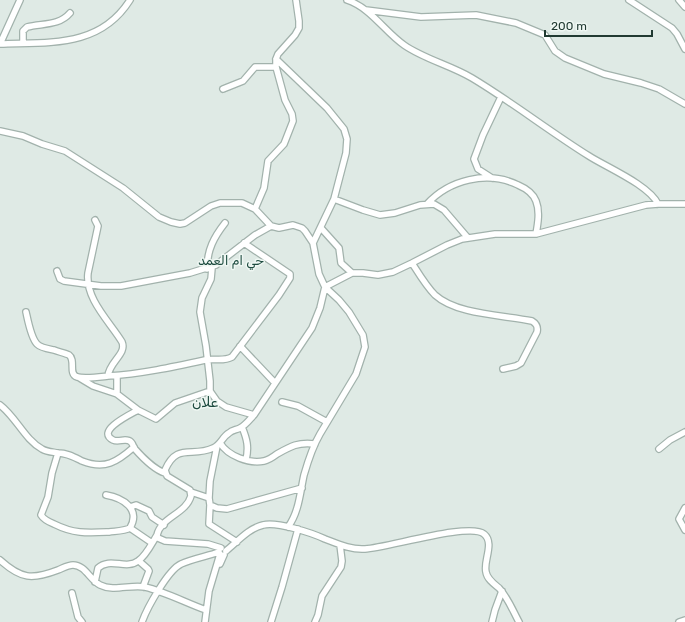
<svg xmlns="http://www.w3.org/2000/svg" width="685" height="622" viewBox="0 0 685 622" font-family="Rubik,'Noto Naskh Arabic',sans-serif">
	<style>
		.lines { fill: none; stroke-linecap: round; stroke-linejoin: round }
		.minor-casing { stroke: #a2b2ac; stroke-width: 8 }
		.minor { stroke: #fff; stroke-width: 5.5 }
		.labels { text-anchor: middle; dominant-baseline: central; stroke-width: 3; stroke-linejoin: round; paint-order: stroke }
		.neighbourhood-label { font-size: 13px; fill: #1d4b3f; stroke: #eff7f3 }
		.quarter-label { font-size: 14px; fill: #1d4b3f; stroke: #eff7f3 }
	</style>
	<rect width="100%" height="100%" fill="#dfeae5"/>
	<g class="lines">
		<!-- minor casing -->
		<g class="minor-casing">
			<path id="minor" d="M20,0L0,44C49,42 100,48 130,0
				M347,0C371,8 384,31 404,45C424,59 450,65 472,78C512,102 549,131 589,156C606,167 649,185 658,204
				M629,0L672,28L677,34L685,49
				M679,0L685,7
				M366,10L421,17L476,15L516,23L545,35L555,51L565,58L604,74L641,83L659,89L685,104
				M23,43V31L27,27C42,23 59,26 70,13
				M276,59L327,108L344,129L347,139L346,153L334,199L313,243L319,274L325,287L339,300L349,312L363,335L365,347L356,374L320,434C313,446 308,461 304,475C300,493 299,512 288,527
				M223,89L243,81L255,67H276
				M0,131L23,136L42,144L65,151L123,188L159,217L171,222L180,224L185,223L211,206L220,203H242L255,209L271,226L279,228L293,225L302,228L305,231L313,243
				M492,178L478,169L474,159L483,135L501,97
				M334,199L363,210L380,215L395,213L420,205L434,204L444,210L468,238
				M427,204C449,180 487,170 518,185C525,188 533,193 536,201C540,211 538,223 536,234
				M255,209L264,188L268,161L284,144L293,121L292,114L285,100L276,67V59L278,54L295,35L299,28V21L296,0
				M95,220L98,226L88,273C85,299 110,322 122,342C127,354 109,362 108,376C141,374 173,367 205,360C214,358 223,362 232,357L279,295L290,278V274L287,272L244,243
				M321,228L339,248L341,263L352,273
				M412,263C419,274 426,286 435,295C457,315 504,315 532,321C537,324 538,327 537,332L521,363L516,366L503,369
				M212,268L211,279L202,298L200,312L206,346L210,381V391L217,401L226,407L254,415
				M207,269C207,250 214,237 225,223
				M57,271L60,279L64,281L101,286H121L190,273L216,265L255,235L271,226
				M26,312C28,321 31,338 37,344C41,348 49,349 54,350C59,352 65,353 69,355C76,360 68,374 77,377C86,379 99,377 108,376
				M240,346L275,383
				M117,376V394
				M78,377L93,386L117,394L138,410
				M282,402L298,406L327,422
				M0,405C16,417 25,440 42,449C47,452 53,452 58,453
				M242,427C247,439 249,447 246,460
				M220,443C228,456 249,464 264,461C269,460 273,457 277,454C291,446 298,442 315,444
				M217,446L210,481L209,498L210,505L217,508L227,509L302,488
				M659,449L670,440L685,432
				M165,473C155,470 141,456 134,448C133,445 133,444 131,442C126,437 119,443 113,440C95,431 131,414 138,410L156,419L175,403L210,391
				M191,492L209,498
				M106,495C123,498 141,509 130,528C124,531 116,531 109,532C87,533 74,534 54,524C49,522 44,520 41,515L48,497L52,473L58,453C67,453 74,457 82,461C105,470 117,462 134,447
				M210,505L209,524L237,542
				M130,507L136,505L149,511L152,517L164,525
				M685,508L679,519L685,530
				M130,528L152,543
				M221,548L208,544L165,541L158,538L157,535C161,517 186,514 191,496L190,490L167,476L165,470C177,442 192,458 213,448C221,445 222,437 229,433C232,430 236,430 240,428C246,425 250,419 254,415L312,328L320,308L325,287L352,273H363L378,275L393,272L412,263L447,245L462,239L495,234H536L646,205L658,204H685
				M226,551C237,542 249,528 263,525C276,521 312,533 325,539C338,544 351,550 365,549C387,548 470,522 484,534C495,543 483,561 486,572C487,579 494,584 499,588C508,598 513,611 519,622
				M0,560C21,579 32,580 58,570C63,568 68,565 73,565C85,565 90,580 100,585C114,592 131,584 145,587C166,592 186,603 206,610
				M139,561L148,569L149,571L143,587
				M220,564L224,555
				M95,582L98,568C110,557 126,570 138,561C146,556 152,543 157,535
				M72,593L78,617L82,622
				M142,622C147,608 168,570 181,564C191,559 208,556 219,552
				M205,622L209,591L220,554
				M271,622L282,587L298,529
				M315,622L318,615L322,596L341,567L342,561L340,545
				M492,622L495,610L502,591
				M679,622L685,620"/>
		</g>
		<!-- minor -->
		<use href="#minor" class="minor"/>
	</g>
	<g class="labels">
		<!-- neighbourhood labels -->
		<g class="neighbourhood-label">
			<text x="231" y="260">حي ام العمد</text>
		</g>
		<!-- quarter labels -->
		<g class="quarter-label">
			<text x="205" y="402">علان</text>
		</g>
	</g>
	<!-- scale -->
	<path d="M545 30v6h107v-6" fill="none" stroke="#213a32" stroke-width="2"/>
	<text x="551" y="30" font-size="12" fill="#213a32" stroke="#eff7f3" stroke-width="3" paint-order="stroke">200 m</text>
</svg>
